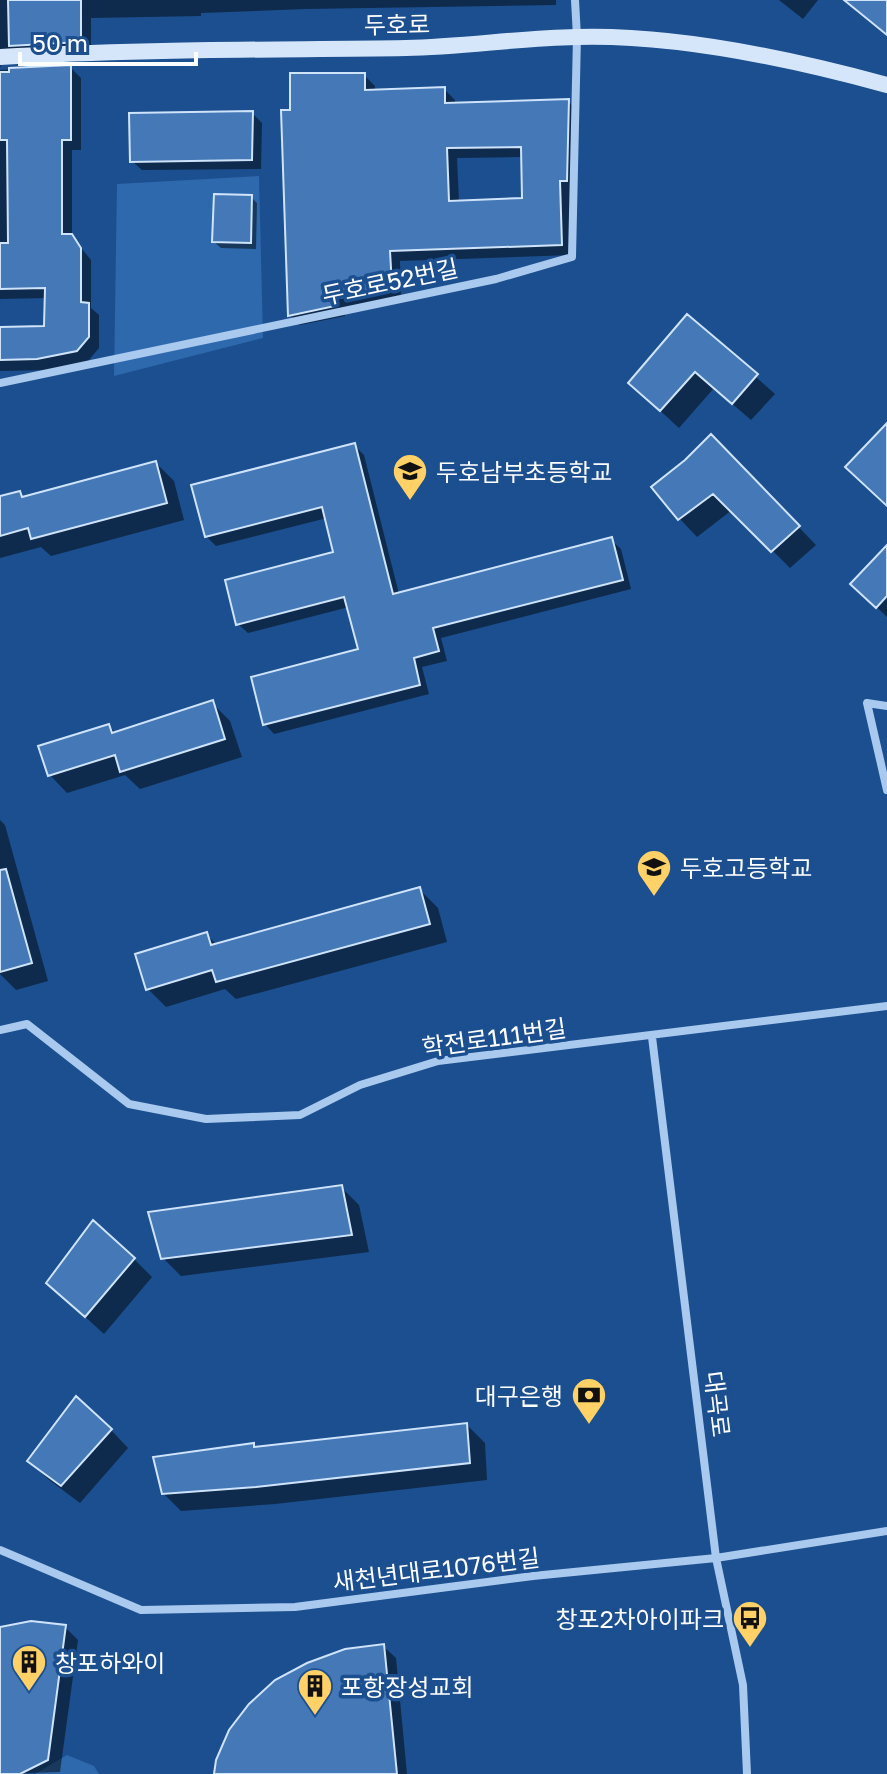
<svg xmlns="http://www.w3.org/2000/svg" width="887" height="1774" viewBox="0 0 887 1774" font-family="'Golos Text','Noto Sans KR',sans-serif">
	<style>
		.green { fill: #2e69ad }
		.shadow { fill: #0007; fill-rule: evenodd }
		.building { fill: #4478b7; stroke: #cfe3fa; stroke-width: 2; fill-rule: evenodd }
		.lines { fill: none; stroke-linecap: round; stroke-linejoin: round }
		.street { stroke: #a9c9ee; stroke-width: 8 }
		.secondary { stroke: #d6e6fa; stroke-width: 16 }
		.labels { text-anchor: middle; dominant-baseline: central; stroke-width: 7; stroke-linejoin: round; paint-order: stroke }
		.street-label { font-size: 24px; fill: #fff; stroke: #1b4f8f }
		.poi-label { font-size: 24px; fill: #fff; stroke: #1b4f8f; text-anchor: start }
	</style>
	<rect width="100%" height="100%" fill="#1b4f8f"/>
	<!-- green -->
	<path class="green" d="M259,176L263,338L114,376L117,184Z
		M67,1755L94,1766L99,1774H35Z"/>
	<!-- shadow -->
	<path class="shadow" d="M0,0H556V5L305,9L201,13V16L91,18V52L4,58L0,68Z
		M779,0H818L803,19Z
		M845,0H887V36L857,12Z
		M70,67L81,78V150H72V237L91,260V308L99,315V348L88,361L49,370L0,371V329L46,328L47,298L0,299V70Z
		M364,75L375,86V92L444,89L455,100V104L568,101L578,112L572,255L400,261L401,297L345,309V316L300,325L290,315L292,112ZM523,157L524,200L459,202L457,158Z
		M252,113L262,123L261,169L142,170L132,161Z
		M251,197L257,203L256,249L221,248L214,242Z
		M688,317L775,394L751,420L714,388L679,428L630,383Z
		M711,437L816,545L790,568L732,510L697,537L680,519L686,461Z
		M354,445L364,455L399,594L611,540L621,549L631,589L441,638L447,661L422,667L429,694L274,734L265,724L360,651L349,607L248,633L238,624L336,553L327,518L216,546L206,536Z
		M156,463L174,481L184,520L51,556L41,547L0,558V499L20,493L25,499Z
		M887,548V617L853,584Z
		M212,703L230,721L242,757L140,789L125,775L67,793L50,775L109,726L116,733Z
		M0,820L5,825L48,981L16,990L0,974Z
		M420,890L438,908L447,942L236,999L225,989L166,1007L148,989L206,934L217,945Z
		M341,1187L359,1205L369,1252L181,1276L163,1258Z
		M134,1259L152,1277L104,1334L48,1283Z
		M467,1425L485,1443L487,1480L275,1504L181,1511L163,1493L253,1445L256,1448Z
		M111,1430L128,1448L80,1503L48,1479L30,1461Z
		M65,1627L78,1640L60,1772L0,1774V1629Z
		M383,1646L396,1658L407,1774H216Z"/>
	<!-- building -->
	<path class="building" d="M8,0H81V42L9,46Z
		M844,0H887V35Z
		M71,65V140H62V234H72L81,248V302L89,303V337L77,351L37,359L0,360V327L44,326L45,288L0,289V243H8L7,140H0V72H9V68Z
		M290,73H365V90L445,87V103L569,99L567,181H560L562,245L390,251L392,286L335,299V306L288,316L281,110H290ZM521,147L522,198L449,201L447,148Z
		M253,111L252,160L130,162L129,113Z
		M214,194L252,195L251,243L212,242Z
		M687,314L758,374L732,404L695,372L660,411L628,383Z
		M887,423V506L845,467Z
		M711,434L800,526L771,552L713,494L678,520L651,487L685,460Z
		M355,443L393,594L612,537L623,580L433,628L439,651L414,658L420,685L263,725L251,677L358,649L344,597L236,625L225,580L333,552L322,507L205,537L191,485Z
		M156,461L167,503L31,539L28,528L0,536V496L20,491L22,497Z
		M887,545V596L876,608L850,584Z
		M213,700L225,739L120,772L115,755L48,776L38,746L109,724L112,733Z
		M6,869L32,963L0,972V870Z
		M420,887L430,924L216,982L212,970L146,990L135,954L207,932L211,945Z
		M342,1185L352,1235L161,1259L148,1212Z
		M93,1220L135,1258L85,1317L46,1283Z
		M76,1396L112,1429L61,1486L27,1461Z
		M467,1423L470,1463L256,1487L162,1494L153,1457L254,1443V1447Z
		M31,1621L66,1625L48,1760L20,1774H0V1627Z
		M384,1644L397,1774H214L216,1760L229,1730L249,1704L275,1680L307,1663L345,1649Z"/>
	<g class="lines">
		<!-- street -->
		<path class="street" d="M0,383L496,279L572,257L577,37L575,0
			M887,706L867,703L887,790
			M0,1030L27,1024L129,1104L206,1119L300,1115L360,1085L438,1061L887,1006
			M652,1037L716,1558L743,1685L747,1774
			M0,1550L141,1610L295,1607L533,1576L716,1558L887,1531"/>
		<!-- secondary -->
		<path class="secondary" d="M0,57C135,49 271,50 406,48C463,47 519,38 576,37C675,34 792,59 887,85"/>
	</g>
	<!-- icons -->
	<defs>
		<g id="school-pin" transform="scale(1.8)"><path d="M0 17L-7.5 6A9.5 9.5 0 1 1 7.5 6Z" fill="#ffd166" stroke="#1b4f8f"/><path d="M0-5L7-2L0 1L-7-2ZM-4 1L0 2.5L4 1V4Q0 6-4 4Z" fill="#111"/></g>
		<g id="bank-pin" transform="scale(1.8)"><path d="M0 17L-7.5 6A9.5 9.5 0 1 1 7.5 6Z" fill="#ffd166" stroke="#1b4f8f"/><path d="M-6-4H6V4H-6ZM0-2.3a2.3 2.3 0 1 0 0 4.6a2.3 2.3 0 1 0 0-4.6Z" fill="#111"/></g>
		<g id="bus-pin" transform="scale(1.8)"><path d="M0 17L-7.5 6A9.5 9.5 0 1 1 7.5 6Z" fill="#ffd166" stroke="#1b4f8f"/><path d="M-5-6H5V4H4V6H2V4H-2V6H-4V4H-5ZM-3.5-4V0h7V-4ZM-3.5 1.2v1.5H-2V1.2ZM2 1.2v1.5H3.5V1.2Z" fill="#111"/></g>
		<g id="building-pin" transform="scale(1.8)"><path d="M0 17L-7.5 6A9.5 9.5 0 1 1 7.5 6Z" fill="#ffd166" stroke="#1b4f8f"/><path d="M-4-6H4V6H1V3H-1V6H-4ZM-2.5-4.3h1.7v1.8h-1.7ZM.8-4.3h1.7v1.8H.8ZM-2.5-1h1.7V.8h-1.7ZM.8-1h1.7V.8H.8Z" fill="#111"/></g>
	</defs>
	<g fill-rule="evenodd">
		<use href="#school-pin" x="410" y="471"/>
		<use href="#school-pin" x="654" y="867"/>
		<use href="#bank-pin" x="589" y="1395"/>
		<use href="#bus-pin" x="750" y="1618"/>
		<use href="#building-pin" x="29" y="1662"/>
		<use href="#building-pin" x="315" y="1686"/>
	</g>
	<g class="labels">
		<!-- street labels -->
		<g class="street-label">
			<text transform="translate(397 24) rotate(-1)">두호로</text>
			<text transform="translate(390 281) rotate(-12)">두호로52번길</text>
			<text transform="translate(494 1037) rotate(-8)">학전로111번길</text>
			<text transform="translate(718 1404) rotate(83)">대곡로</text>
			<text transform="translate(436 1569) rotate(-7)">새천년대로1076번길</text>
		</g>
		<!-- poi labels -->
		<g class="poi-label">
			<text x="436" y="471">두호남부초등학교</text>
			<text x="680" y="867">두호고등학교</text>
			<text x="563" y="1395" text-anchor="end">대구은행</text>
			<text x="724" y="1618" text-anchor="end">창포2차아이파크</text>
			<text x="55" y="1662">창포하와이</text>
			<text x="341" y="1686">포항장성교회</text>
		</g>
	</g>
	<!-- scale -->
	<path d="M20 52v12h176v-12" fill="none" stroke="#ffffff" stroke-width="4"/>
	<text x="32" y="52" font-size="24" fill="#ffffff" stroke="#1b4f8f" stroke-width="6" paint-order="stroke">50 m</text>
</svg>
